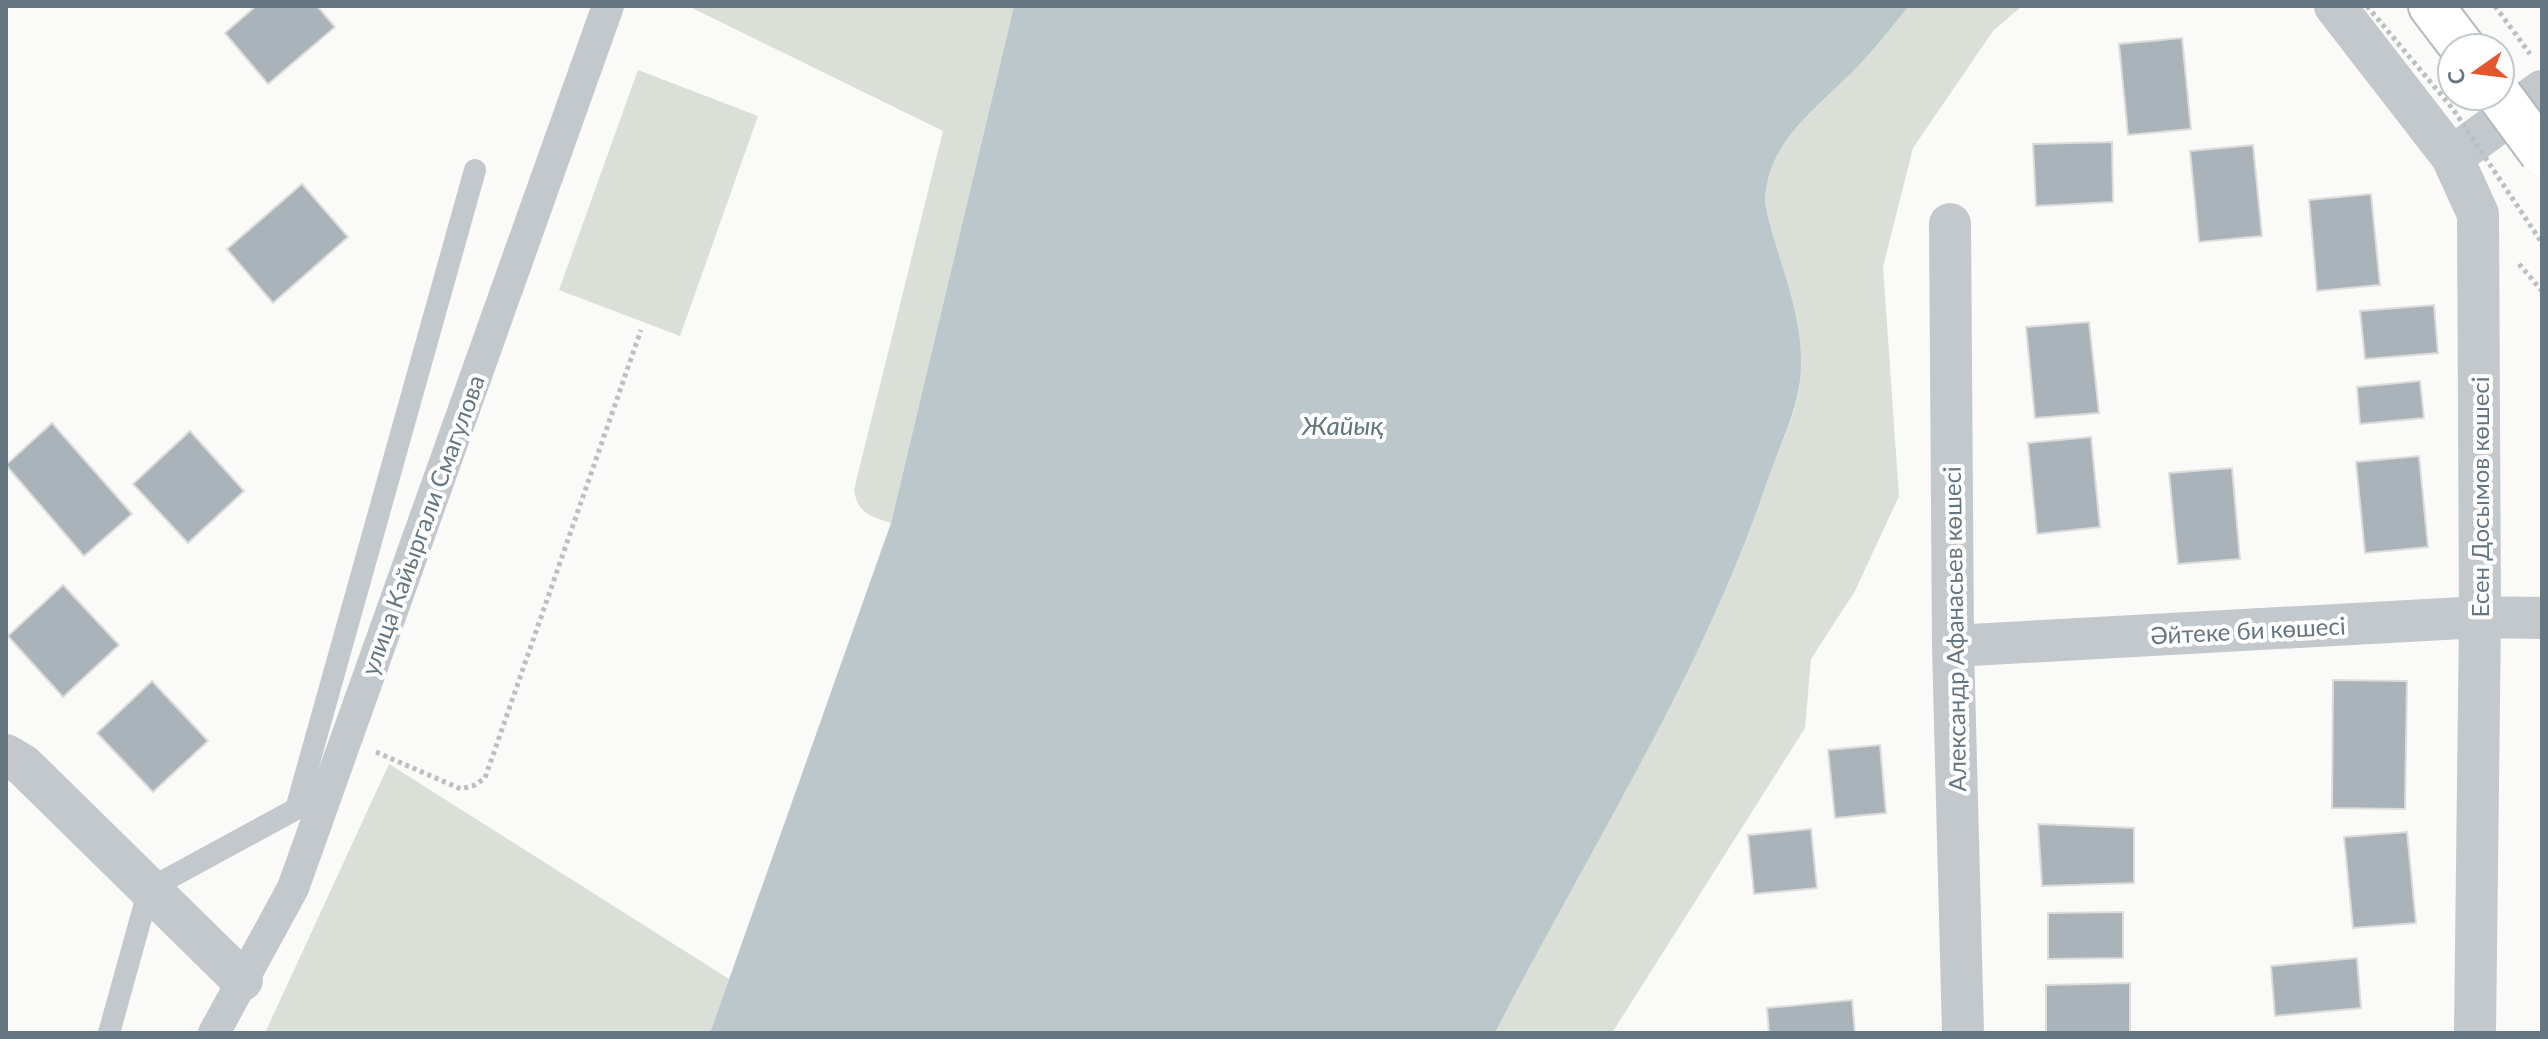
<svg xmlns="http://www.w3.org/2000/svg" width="2548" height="1039" viewBox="0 0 2548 1039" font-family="Lato,sans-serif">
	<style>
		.green { fill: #dadfd7 }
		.water { fill: #bbc7cb }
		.building { fill: #aab3b9; stroke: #dcdcda; stroke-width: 2 }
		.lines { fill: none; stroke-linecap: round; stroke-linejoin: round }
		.primary-casing { stroke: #b5babe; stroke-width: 48 }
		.path { stroke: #bbbfc2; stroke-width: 5; stroke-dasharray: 4 4; stroke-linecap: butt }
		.service { stroke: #c3c8cc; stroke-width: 22 }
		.pedestrian { stroke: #c3c8cc; stroke-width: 32 }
		.minor { stroke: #c3c8cc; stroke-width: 42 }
		.primary { stroke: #fff; stroke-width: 44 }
		.primary-bridge-casing { stroke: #b5babe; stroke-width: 48; stroke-linecap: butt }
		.path-bridge { stroke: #bbbfc2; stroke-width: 5; stroke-dasharray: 4 4; stroke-linecap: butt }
		.primary-bridge { stroke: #fff; stroke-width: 44 }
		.labels { text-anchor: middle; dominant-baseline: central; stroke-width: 8; stroke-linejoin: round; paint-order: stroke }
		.street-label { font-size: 24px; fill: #657683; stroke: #fff }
		.water-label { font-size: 26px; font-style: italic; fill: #60757c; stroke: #fff }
	</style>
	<rect width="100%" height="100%" fill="#fafaf8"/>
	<!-- green -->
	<path class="green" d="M688,6H1014L891,523C870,516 858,514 854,490L943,131Z
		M1909,6H2022L1993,31L1913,148L1883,267L1899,496L1855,591L1811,659L1805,728L1612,1033H1495C1587,850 1703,674 1768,479C1778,451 1798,410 1800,381C1805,319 1777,262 1765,203C1766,139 1821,106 1861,63C1878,45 1893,25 1909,6Z
		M638,70L758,116L680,336L559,290Z
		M389,764L729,979L710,1033H265Z"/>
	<!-- water -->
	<path class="water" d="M1014,6H1909C1893,25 1878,45 1861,63C1821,106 1766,139 1765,203C1777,263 1807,318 1800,381C1796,413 1779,448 1768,479C1703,674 1588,850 1495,1033H710L891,523Z"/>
	<!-- building -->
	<path class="building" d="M256,6H317L335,27L268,84L225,33Z
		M2182,38L2191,129L2128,135L2119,44Z
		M2112,142L2113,202L2036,206L2033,144Z
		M2253,145L2262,236L2199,242L2190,151Z
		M302,184L348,237L273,303L227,249Z
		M2371,194L2380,285L2317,291L2309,200Z
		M2434,305L2438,353L2365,359L2360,311Z
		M2089,322L2099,413L2035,418L2026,327Z
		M2420,381L2424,418L2360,424L2357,387Z
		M52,423L132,514L84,556L6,465Z
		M190,431L244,491L188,543L133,484Z
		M2091,437L2100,527L2037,534L2028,443Z
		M2419,456L2428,547L2365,553L2356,462Z
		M2232,468L2240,559L2178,564L2169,473Z
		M63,585L119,645L63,697L8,636Z
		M2333,680L2407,681L2405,809L2332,808Z
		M152,681L208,741L153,792L97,733Z
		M1880,745L1886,813L1835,818L1828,750Z
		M2038,824L2134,828V883L2042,886Z
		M1811,829L1817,888L1754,894L1748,835Z
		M2407,832L2416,923L2353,928L2344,837Z
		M2123,912V958L2048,959V913Z
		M2357,958L2361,1008L2275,1016L2271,966Z
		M2130,983V1033H2046V985Z
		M1852,1000L1855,1033H1769L1767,1008Z"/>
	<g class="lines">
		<!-- primary casing -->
		<g class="primary-casing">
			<path id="primary" d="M2431,6L2463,48"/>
		</g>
		<!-- path -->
		<path class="path" d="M2495,6L2530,54
			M2519,264L2542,291
			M376,752L461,789L475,785L485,778L641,330"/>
		<!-- service -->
		<path class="service" d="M109,1033L149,889L296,809L475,170"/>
		<!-- pedestrian -->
		<path class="pedestrian" d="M214,1033L293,888L608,6"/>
		<!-- minor -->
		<path class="minor" d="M2335,6L2452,157L2478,214L2480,617L2475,1033
			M2452,157L2542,91
			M1950,224L1953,646L1963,1033
			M1953,646L2480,617L2542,618
			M6,755L23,765L242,980"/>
		<!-- primary -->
		<use href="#primary" class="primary"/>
		<!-- primary-bridge casing -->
		<g class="primary-bridge-casing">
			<path id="primary-bridge" d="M2500,96L2542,153"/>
		</g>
		<!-- path-bridge -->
		<path class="path-bridge" d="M2367,6L2453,109L2542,243"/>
		<!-- primary-bridge -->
		<use href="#primary-bridge" class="primary-bridge"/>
	</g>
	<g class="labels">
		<!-- street labels -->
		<g class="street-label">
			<text transform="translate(2479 497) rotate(-90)">Есен Досымов көшесі</text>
			<text transform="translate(422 525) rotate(-70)">улица Кайыргали Смагулова</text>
			<text transform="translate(1954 629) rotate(-91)">Александр Афанасьев көшесі</text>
			<text transform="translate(2248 630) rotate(-3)">Әйтеке би көшесі</text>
		</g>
		<!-- water labels -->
		<g class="water-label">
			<text x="1343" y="425">Жайық</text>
		</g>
	</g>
	<!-- border -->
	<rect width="2548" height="1039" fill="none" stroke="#657683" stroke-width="16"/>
	<!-- north arrow -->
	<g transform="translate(2476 72) rotate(256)"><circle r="38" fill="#ffffff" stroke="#c1c8cd" stroke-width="2"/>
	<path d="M0-6L14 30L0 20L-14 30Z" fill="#e4572e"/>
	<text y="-12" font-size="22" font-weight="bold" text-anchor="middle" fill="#657683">С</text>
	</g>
</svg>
